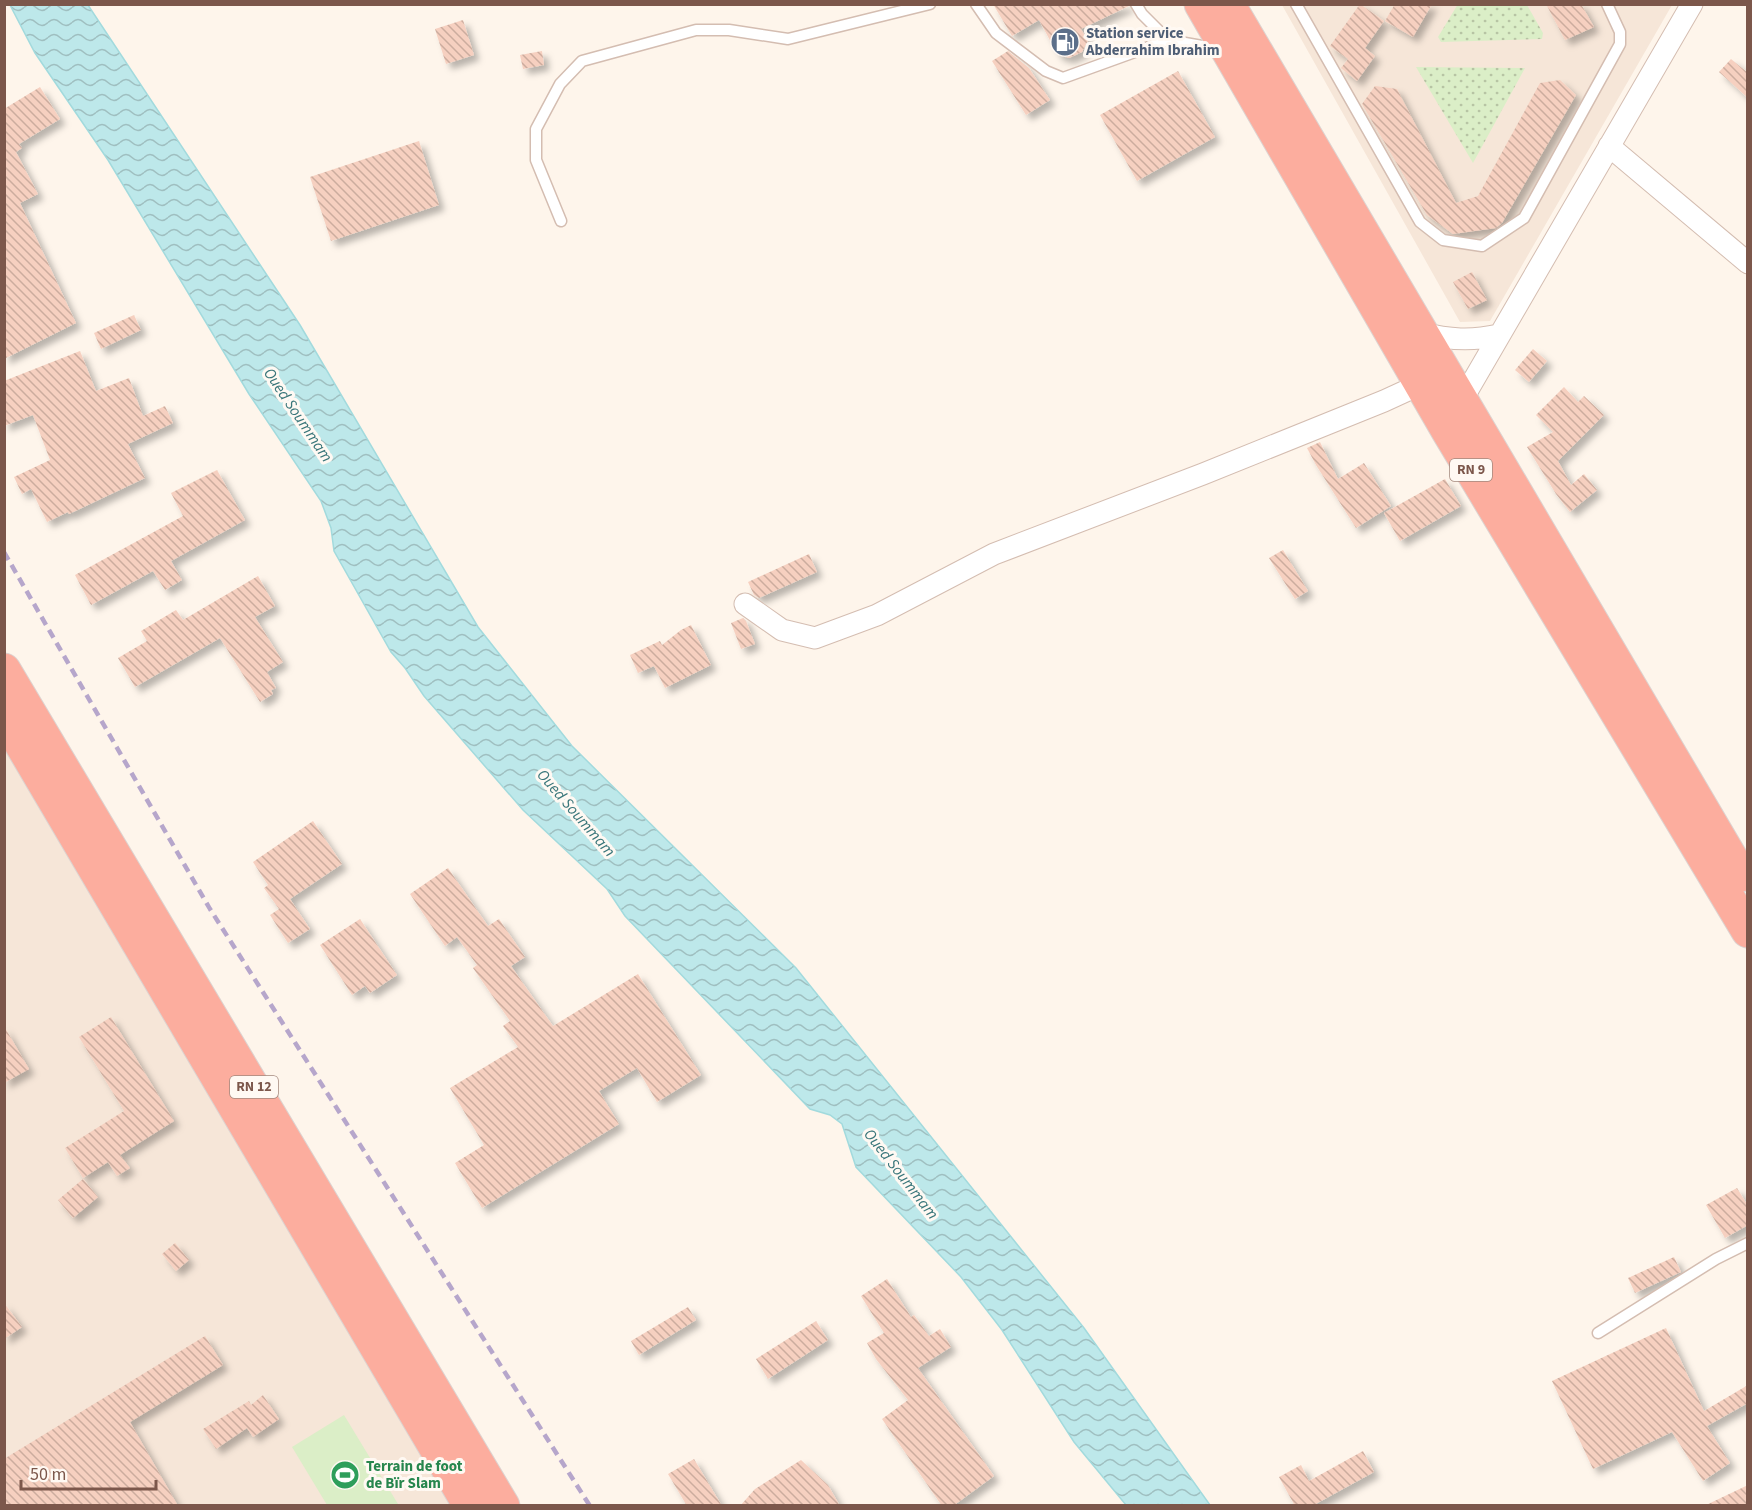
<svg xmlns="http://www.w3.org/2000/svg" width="1752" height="1510" viewBox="0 0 1752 1510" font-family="'Source Sans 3',sans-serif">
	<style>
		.residential { fill: #f6e6d8 }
		.grass { fill: url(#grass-dots) }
		.pitch { fill: #dbeec7 }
		.water { fill: url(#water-waves); stroke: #a2dadd; stroke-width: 1.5 }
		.building { fill: url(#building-back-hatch); filter: url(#shadow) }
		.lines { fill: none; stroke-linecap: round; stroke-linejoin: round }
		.lane-casing { stroke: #d4bdb1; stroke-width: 13 }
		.street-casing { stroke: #d4bdb1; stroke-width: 23 }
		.highway-casing { stroke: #ddd3d0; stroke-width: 35 }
		.lane { stroke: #fff; stroke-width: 10 }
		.street { stroke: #fff; stroke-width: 21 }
		.highway { stroke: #fcad9e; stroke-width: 33 }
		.rail { stroke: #b6a6cb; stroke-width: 4.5; stroke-dasharray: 9 6; stroke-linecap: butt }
		.labels { text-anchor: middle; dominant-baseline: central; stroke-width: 6; stroke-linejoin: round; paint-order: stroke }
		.shield { fill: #fff9f3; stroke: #a3887d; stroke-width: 1.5 }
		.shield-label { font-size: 14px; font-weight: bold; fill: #7c574b }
		.service-label { font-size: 15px; font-weight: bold; fill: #4e5e75; stroke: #fff9f3; text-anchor: start }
		.leisure-label { font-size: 15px; font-weight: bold; fill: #27864d; stroke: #fff9f3; text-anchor: start }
		.water-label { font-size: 16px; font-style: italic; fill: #39767a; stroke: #fff9f3 }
	</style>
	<defs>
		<pattern id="grass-dots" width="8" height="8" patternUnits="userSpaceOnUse" patternTransform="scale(1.5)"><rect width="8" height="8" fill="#dbeec7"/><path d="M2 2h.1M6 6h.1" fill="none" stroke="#b7c4a4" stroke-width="1.8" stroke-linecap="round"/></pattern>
		<pattern id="water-waves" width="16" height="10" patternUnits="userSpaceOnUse" patternTransform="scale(1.5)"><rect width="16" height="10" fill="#bde8ea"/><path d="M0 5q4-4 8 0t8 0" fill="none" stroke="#9fbfc0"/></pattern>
		<pattern id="building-back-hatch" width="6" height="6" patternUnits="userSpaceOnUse" patternTransform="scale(1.5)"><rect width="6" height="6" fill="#f6d0c0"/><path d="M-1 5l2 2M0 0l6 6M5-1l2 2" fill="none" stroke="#ccac9e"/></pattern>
		<filter id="shadow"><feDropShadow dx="5.5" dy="5.5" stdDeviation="3" flood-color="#0004"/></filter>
	</defs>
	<rect width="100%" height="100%" fill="#fef5eb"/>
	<!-- residential -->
	<path class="residential" d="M1282,5H1672L1490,321L1460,322Z
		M4,696L486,1505H5Z"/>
	<!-- grass -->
	<path class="grass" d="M1458,4L1527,5L1543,33L1542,39L1441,42L1438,37Z
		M1416,67L1525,68L1473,163Z"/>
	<!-- pitch -->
	<path class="pitch" d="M344,1415L398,1504L395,1505H327L292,1447Z"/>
	<!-- water -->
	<path class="water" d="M10,5H88L300,325L478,627L572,746L796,968L1084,1328L1210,1505H1126L1074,1442L1002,1330L961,1277L856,1167L842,1124L830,1115L810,1109L625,916L607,889L523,810L424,696L405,668L391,652L334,551L331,528L321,501L249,394L108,160L35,53Z"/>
	<!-- building -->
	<path class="building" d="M993,4H1129V6L1081,29L1088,41L1082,52L1069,58L1058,55L1039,20L1012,36Z
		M1360,4L1384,21L1365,48L1375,56L1357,81L1341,68L1348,59L1330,46Z
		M1395,4H1432L1413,37L1385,21Z
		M1546,4H1581L1594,27L1565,40Z
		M463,20L474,55L446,64L435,29Z
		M542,51L544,65L523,69L520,55Z
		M1008,51L1029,68L1050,100L1026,115L992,61Z
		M1731,59L1748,73V98L1719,72Z
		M1178,71L1215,137L1137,181L1100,115Z
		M1560,80L1576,95L1502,223L1496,228L1453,234L1427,215L1362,104L1375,86L1397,89L1456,203L1478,196L1540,83Z
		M40,87L60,119L19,144L22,148L16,152L38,194L20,203L76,323L4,359V109Z
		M419,141L439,205L331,241L310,177Z
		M1472,272L1487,300L1468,309L1453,282Z
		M134,315L141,330L101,349L94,333Z
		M1533,349L1547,361L1529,382L1515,370Z
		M80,351L96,391L129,378L143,416L165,406L173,423L128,444L145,478L69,514L68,512L47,522L31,489L22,494L14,477L50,460L33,415L4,426V381Z
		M1564,387L1578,402L1584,396L1604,415L1558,461L1571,485L1584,474L1597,490L1570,512L1556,494L1527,447L1553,432L1536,415Z
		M1320,442L1338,479L1364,463L1391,506L1356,528L1316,465L1307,448Z
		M217,470L245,520L171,561L182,580L165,590L153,571L91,605L75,575L183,516L171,493Z
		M1445,479L1461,506L1400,541L1384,513Z
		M1283,550L1308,591L1295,599L1269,558Z
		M809,554L817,572L759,598L754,595L748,582Z
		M258,576L275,606L255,617L283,662L267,672L276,688L271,690L273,694L260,702L220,638L135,687L118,658L147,641L141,631L176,610L183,620Z
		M743,618L746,621L755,644L741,649L731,623Z
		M691,625L711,665L665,688L654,666L638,673L630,655L660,641L662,645L681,630Z
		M313,821L342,864L290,899L310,929L288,943L270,915L279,909L264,888L268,885L253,862Z
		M448,868L488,926L499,919L525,957L511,966L553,1026L638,974L701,1075L657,1102L637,1068L599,1091L619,1124L482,1208L455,1163L484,1145L450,1088L518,1047L503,1026L510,1021L473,968L477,965L457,937L445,946L410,894Z
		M360,919L397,975L370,993L365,986L352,995L320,945Z
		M111,1017L174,1121L120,1155L130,1168L117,1176L108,1162L83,1178L65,1148L124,1111L79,1037Z
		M4,1026L29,1069L4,1083Z
		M83,1179L98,1197L73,1218L58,1200Z
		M1737,1188L1748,1206V1225L1725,1238L1706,1205Z
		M175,1243L189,1260L176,1271L162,1254Z
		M1674,1257L1681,1272L1635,1293L1628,1278Z
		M887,1279L911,1317L914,1315L929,1336L940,1329L951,1347L918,1368L994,1476L953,1506H942L882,1419L908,1400L876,1359L867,1343L884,1333L861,1296Z
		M4,1303L22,1327L4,1339Z
		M688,1307L696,1320L639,1355L631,1341Z
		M816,1321L828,1340L768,1379L756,1359Z
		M1666,1328L1704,1411L1748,1385V1403L1707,1426L1730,1463L1703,1481L1672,1432L1593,1469L1552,1381Z
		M205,1336L223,1365L130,1422L178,1506H4V1459Z
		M263,1395L279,1419L253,1437L247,1428L216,1449L203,1429L249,1401L251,1405Z
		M1363,1451L1374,1472L1312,1506H1295L1279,1477L1301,1465L1309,1481Z
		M694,1459L722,1506H687L668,1474Z
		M801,1460L828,1485L840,1506H740L755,1489Z
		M1748,1485V1506H1704Z"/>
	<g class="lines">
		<!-- lane casing -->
		<g class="lane-casing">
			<path id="lane" d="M976,4L996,33L1046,71L1063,78L1168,40
				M1136,4L1142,14L1168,40L1219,49
				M1296,4L1420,222L1443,240L1482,246L1524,218L1620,44V32L1607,4
				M561,221L536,160V129L560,84L582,61L696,30H729L788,39L930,4
				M1598,1333L1716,1259L1748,1243"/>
		</g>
		<!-- street casing -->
		<g class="street-casing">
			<path id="street" d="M1609,146L1748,263
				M1422,333C1449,340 1472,341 1499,335
				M1462,400L1692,4
				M745,604L782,630L815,638L877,615L994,554L1203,474L1384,401L1421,384"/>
		</g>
		<!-- highway casing -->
		<g class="highway-casing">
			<path id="highway" d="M1201,4L1448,431L1748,931
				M1228,4L1741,875
				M4,670L503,1506
				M4,715L470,1506"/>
		</g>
		<!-- lane -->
		<use href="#lane" class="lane"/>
		<!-- street -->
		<use href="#street" class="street"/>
		<!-- highway -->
		<use href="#highway" class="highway"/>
		<!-- rail -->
		<path class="rail" d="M4,552L210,909L590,1506"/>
	</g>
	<!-- icons -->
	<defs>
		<g id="fuel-disc" transform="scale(1.5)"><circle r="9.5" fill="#5c6f8a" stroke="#fff9f3"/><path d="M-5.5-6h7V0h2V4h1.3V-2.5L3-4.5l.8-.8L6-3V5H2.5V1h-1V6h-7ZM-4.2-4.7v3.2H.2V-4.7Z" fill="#fff"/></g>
		<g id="stadium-disc" transform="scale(1.5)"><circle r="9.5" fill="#2e9e5b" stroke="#fff9f3"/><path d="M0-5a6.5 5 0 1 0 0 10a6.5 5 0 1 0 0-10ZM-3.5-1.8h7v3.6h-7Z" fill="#fff"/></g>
	</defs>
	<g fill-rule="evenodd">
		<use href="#fuel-disc" x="1065" y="42"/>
		<use href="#stadium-disc" x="345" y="1475"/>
	</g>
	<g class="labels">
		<!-- shield labels -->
		<g class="shield">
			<rect x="1450" y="459" width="42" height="22" rx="4.5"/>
			<rect x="230" y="1076" width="48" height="22" rx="4.5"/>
		</g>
		<g class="shield-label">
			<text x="1471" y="470">RN 9</text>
			<text x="254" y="1087">RN 12</text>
		</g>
		<!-- service labels -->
		<g class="service-label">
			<text x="1086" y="33">Station service<tspan x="1086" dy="17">Abderrahim Ibrahim</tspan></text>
		</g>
		<!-- leisure labels -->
		<g class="leisure-label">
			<text x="366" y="1466">Terrain de foot<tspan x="366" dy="17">de Bïr Slam</tspan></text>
		</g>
		<!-- water labels -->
		<g class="water-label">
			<text transform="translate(298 415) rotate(56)">Oued Soummam</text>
			<text transform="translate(576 813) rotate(49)">Oued Soummam</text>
			<text transform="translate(901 1174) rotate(52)">Oued Soummam</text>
		</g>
	</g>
	<!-- border -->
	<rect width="1752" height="1510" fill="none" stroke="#7c574b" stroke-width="12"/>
	<!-- scale -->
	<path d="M21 1480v9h135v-9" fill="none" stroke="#7c574b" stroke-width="3"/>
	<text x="30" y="1480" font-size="18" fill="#7c574b" stroke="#fff9f3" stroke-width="4.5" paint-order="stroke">50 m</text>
</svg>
